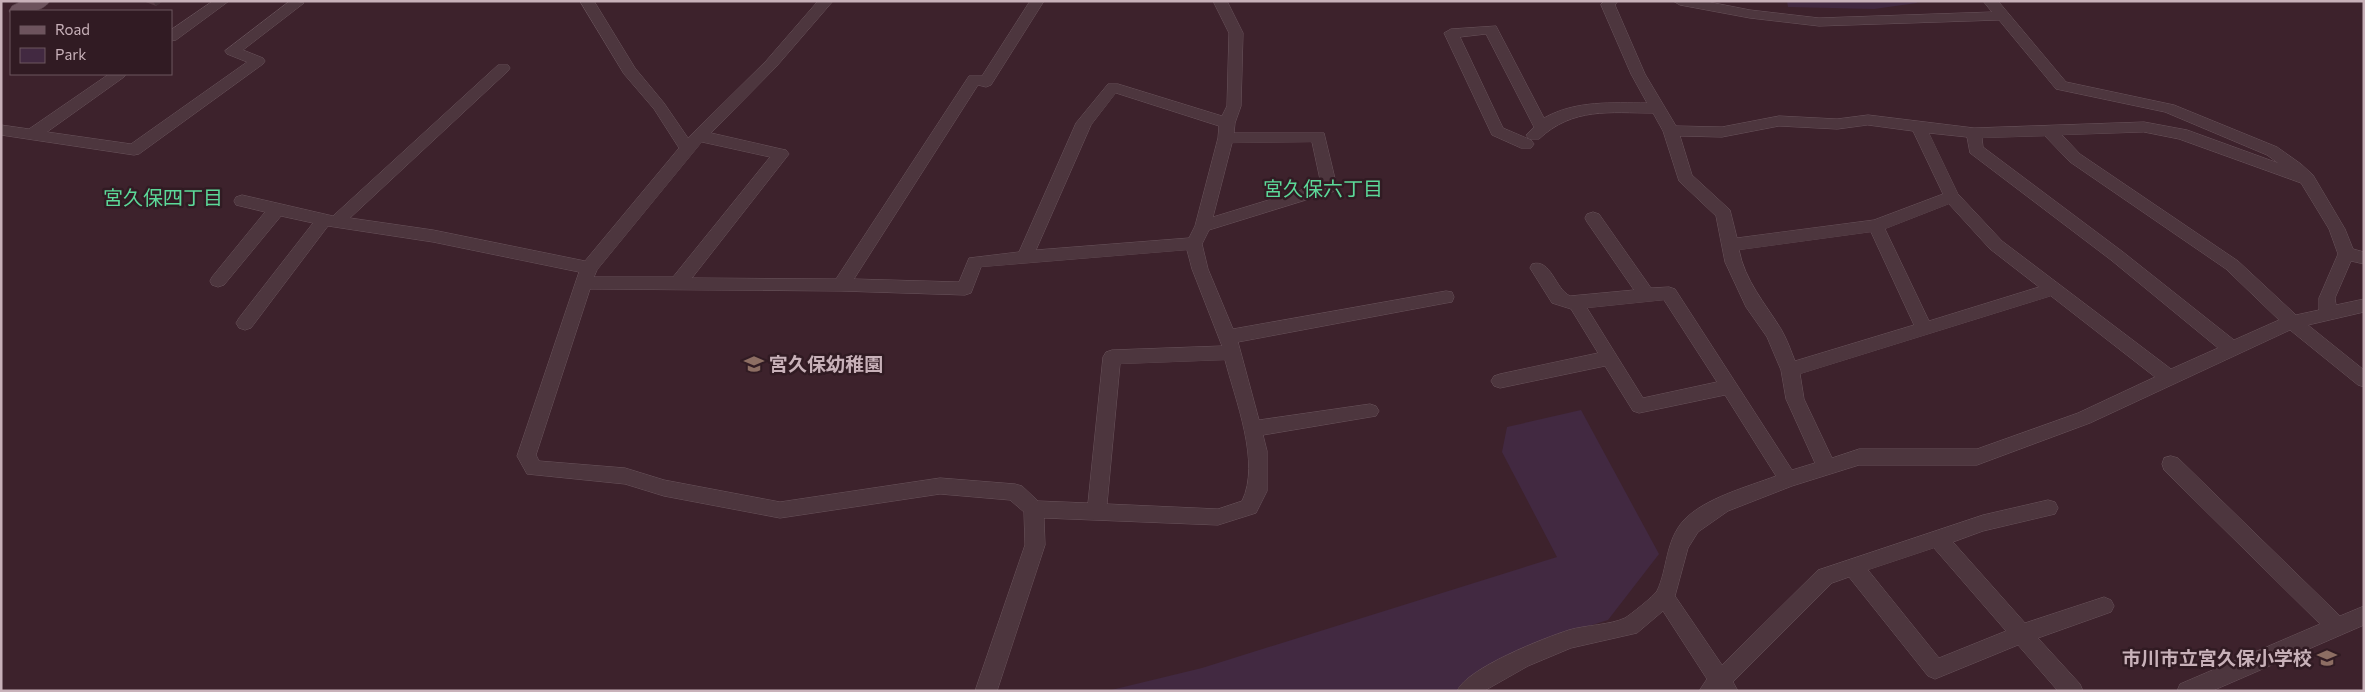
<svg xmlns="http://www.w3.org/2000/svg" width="2365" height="692" viewBox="0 0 2365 692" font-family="Commissioner,'Noto Sans JP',sans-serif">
<rect width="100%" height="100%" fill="#3d222c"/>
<path fill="#422941" d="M1787,1h129l1,2 -43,6 -86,-2z
M1581,410l78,144 -51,66 -67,21 -77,50h-357l95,-23 355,-111 -55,-105 5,-25z"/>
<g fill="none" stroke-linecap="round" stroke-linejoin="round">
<defs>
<path id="minor" d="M213,1h16l-53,39 -5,1v-11z
M290,1l14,2 -61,47 20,8 2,3 -2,3 -124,90 -5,1 -133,-20v-10l28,4 80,-55h17l-2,3 -77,55 84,12 116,-82 -20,-8 -2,-3z
M580,1h14l41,67 29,35 24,35 78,-77 52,-60h15l-57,66 -65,66 70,16 5,1 3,4 -97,124 144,1 133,-203h13l48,-75h14l-53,84 -5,2 -8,-2 -124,194 105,3 10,-24 50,-6 57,-129 32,-39h10l104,32 5,-10 2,-73 -16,-32h14l16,32 -2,73 -6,17 -1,10h90l13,54 -2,4 -126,39 -7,14 6,25 25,60 213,-38 6,1 2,5 -2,5 -6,1 -208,39 21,78 111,-16 6,2 3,5 -3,5 -113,19 4,16v40l-11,22 -38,12 -174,-7 1,27 -48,146h-22l50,-146 -1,-33 -14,-12 -70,-6 -160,24 -116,-22 -39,-12 -98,-10 -10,-18 62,-184 -146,-30 -105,-16 -77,102 -6,2 -6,-2 -3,-5 3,-5 74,-95 -32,-7 -57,69 -6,2 -6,-2 -2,-4 2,-4 53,-65 -29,-7 -2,-4 2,-4 6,-2 91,21 165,-151h10l2,3 -2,3 -158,147 83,12 152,31 94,-113 -25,-39 -30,-35zM1116,93l103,33 -1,12 -23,88 -6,12 -153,12 55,-125zM702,142l68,15 -97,120h-79l3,-7zM1312,142l9,42 -108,33 19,-74zM1187,250l5,19 30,77 -110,4 -6,2 -3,5 -15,146 -50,-2 -16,-15 -7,-2 -75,-6 -160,24 -116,-22 -39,-12 -86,-7 -3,-6 54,-166 251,2 124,4 6,-2 10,-26zM1225,360c10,39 36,103 17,141l-24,8 -111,-5 13,-140z
M1604,1h14l-3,4 30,69 31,52 46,1 57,-11 58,3 31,-4 106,13 170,-6 43,8 91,33 -11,-8 -102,-43 -109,-23 -57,-69 -180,6 -69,-8 -70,-13 -7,-4h31l46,9 69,8 173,-6 -9,-11h15l68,81 108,23 103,42 24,17 12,11 32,54 8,20 11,3v12l-13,-3 -16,37 1,7 28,-6v13l-56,13 56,45v17l-6,-2 -68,-55 -200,93 -113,42h-118l-67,21 -64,25 -30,21 -10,16 -13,48 47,69 96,-95 165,-55 65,-15 7,2 3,6 -3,6 -72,17 -30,11 72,81 79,-26 7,3 3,6 -3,6 -73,26 42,46 3,7h-25l-40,-46 -83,34 -7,-3 -79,-99 -17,6 -99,99 5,9h-39l8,-12 -44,-68 -26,22 -66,15 -43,18 -44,25h-27c10,-23 87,-53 112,-61 17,-5 41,-5 56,-12 5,-3 29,-22 32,-27 11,-23 8,-50 27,-71 21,-22 63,-33 92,-44l-51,-81 -86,18 -6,-2 -28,-45 -105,22 -6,-2 -3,-5 3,-5 6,-2 98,-21 -27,-44 -19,-6 -22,-35 2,-4c19,-6 23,25 38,32l64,-6 -47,-68 -2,-4 2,-4 6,-2 6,2 52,74 18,-1 6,2 117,181 23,-7 -29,-64 -5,-29 -14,-33 -21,-30 -21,-45 -9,-46 -37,-35 -16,-50 -10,-18c-43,0 -80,-6 -114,26h-10l-3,-4 8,-8 -48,-93 -26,3 43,91 28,12 3,4 -3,4h-10l-29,-13 -48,-102 7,-4 45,-3 48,92c32,-18 68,-15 103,-15l-16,-29 -30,-69zM1868,125l45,6 30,63 -69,26 -137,18 -7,-28 -38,-35 -12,-39 42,1 57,-11 58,3zM2144,132l35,7 122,44 28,46 9,25 -19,44v12l-23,5 -58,-54 -158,-107 -18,-19zM1929,133l38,4 3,16 141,107 107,88 -47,21 -169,-128 -44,-47zM2045,136l25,26 156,107 53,51 -45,20 -111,-88 -140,-105 -1,-9zM1949,204l41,45 49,38 -110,34 -44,-92zM1871,232l43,93 -119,36c-4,-10 -8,-22 -14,-32 -16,-26 -36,-48 -42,-79zM2051,296l104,81 -77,36 -101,36h-118l-27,9 -28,-59 -4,-25zM1664,300l53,82 -74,16 -56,-90zM1934,548l72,83 -67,27 -71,-88z
M2171,456l7,2 162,158 24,-10v19l-152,66h-35l3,-7 140,-60 -156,-154 -2,-6 2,-6z"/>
<path id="primary" d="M22,1h28c-9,13 -25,10 -39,10v3l-2,-3 3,-5z"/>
</defs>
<use href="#minor" stroke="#6a545c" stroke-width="1"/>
<use href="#primary" stroke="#553f47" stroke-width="1"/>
<use href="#minor" fill="#4d363e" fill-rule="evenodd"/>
<use href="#primary" fill="#6d535d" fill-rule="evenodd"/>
</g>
<path fill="#523740" d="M143,1h20l-7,5z"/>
<path fill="#422d34" d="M153,1h10l-7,5z"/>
<defs>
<symbol id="school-bare" viewBox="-9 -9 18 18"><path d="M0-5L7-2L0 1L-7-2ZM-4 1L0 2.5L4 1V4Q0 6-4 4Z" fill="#8d6e63" stroke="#311b23" stroke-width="2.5" paint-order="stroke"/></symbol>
</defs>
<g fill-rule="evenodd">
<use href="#school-bare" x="740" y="350" width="28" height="28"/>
<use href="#school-bare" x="2313" y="644" width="28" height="28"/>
</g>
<g text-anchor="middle" stroke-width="5" stroke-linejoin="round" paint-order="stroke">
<g font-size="19" font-weight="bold" fill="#c8b1b9" stroke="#311b23" text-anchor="start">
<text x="769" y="371">宮久保幼稚園</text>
<text x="2312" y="665" text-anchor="end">市川市立宮久保小学校</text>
</g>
<g font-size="20" fill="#5cd999" stroke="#311b23">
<text x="1323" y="196">宮久保六丁目</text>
<text x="163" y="205">宮久保四丁目</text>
</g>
</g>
<rect width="2365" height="692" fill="none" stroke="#c8b1b9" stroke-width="5"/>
<rect x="10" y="10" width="162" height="65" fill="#311b23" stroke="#6d575f"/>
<rect x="20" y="26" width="25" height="8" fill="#6d535d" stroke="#6d575f"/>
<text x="55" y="35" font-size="15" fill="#c8b1b9">Road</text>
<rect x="20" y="48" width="25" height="15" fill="#422941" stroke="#6d575f"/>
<text x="55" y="60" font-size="15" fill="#c8b1b9">Park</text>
</svg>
